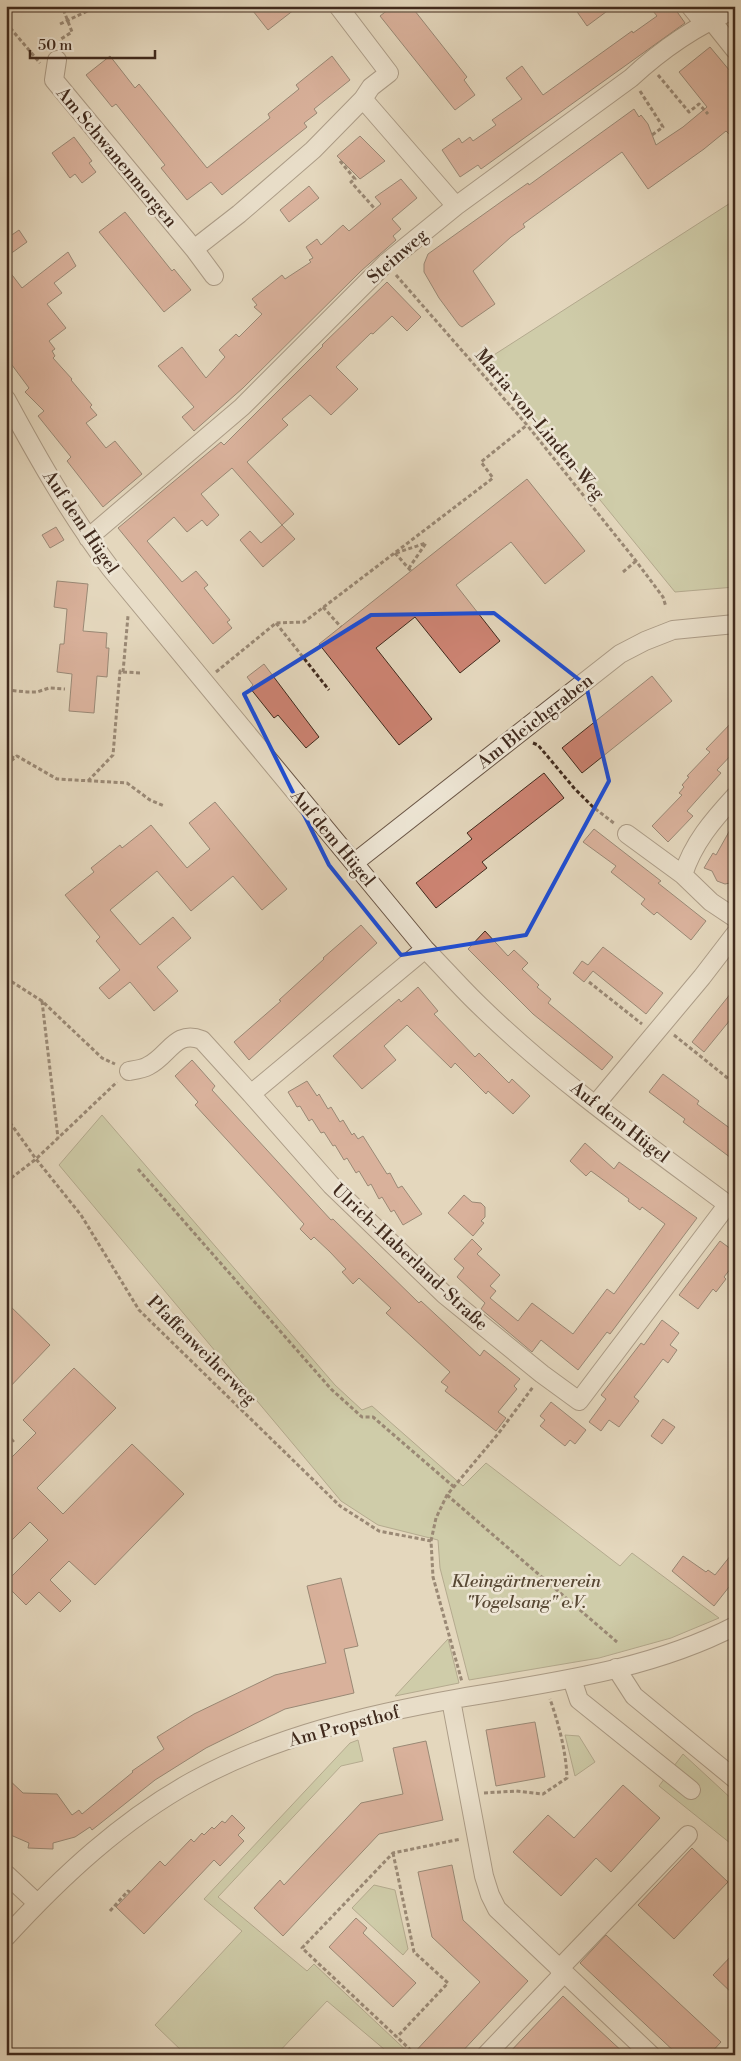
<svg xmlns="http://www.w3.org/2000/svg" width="741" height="2061" viewBox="0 0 741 2061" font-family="'Libre Bodoni',serif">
<rect width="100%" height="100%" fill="#e4d7bd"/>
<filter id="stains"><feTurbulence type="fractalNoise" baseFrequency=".004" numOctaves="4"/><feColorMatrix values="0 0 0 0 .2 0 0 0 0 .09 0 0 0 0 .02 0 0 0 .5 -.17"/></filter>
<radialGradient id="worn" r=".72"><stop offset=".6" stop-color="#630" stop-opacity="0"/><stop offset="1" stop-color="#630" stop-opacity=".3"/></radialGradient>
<path fill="#b6be90" stroke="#7b7456" d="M735,200v387l-60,5 -189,-232z
M102,1115l233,270 27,25 10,-4 91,80 23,-23 134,103 12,-13 87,65 -48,20 -72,20 -130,22 -29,-112 -2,-28 -60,-15 -37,-24 -282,-336z
M448,1639l11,44 -64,13z
M565,1735l14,1 16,26 -20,14z
M358,1740l5,21 -22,5 -123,131 89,74 7,-7 97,91h-20l-64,-54 -51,54h-90l-31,-30 87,-94 -38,-32 146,-156z
M683,1754l52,48v45l-76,-61z
M374,1885l21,5 13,59 -5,6 -51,-47z"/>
<path fill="#cc8372" stroke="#402a1d" d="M249,6h50l-31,24z
M393,6h18l56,71 -3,3 11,15 -20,15 -75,-94z
M573,6h41l-27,20z
M649,6h24l12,17 -204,146 -3,-4 -18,12 -18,-27 17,-12 3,5 8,-6 3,4 23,-16 -4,-5 30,-21 -16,-21 16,-12 21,29 89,-64 1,2 24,-17z
M710,47l25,30v63l-9,-9 -22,18 -56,40 -26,-37 -99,72 2,3 -14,10 -38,34 22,33 -33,23 -3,-2 -20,-27 -15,-26v-8l4,-10 77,-55 23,-16 1,2 105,-76 5,8 2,-2 7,9 8,21 27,-18 24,-20 -28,-35z
M110,56l25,32 4,-4 68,84 63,-50 -2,-4 31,-25 -3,-4 36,-29 18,24 -36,29 3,4 -13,10 3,4 -85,68 -11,-13 -24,18 -26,-32 4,-3 -49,-61 -4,3 -26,-32z
M360,136l25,25 -25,18 -23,-23z
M74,137l18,24 -3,2 7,9 -14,11 -7,-9 -5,4 -18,-25z
M401,179l16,19 -25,21 9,10 -8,7 3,4 -35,31 -118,117 -49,43 -12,-14 12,-10 -36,-41 24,-19 24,31 19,-21 -6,-7 17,-16 3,3 23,-23 -8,-7 3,-2 -5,-6 30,-24 3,4 26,-17 -2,-2 4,-2 -7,-11 11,-8 4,6 22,-20 6,6 32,-27 -6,-7z
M309,186l10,12 -30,24 -9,-12z
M125,212l47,59 2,-2 17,21 -27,22 -65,-80z
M19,230l8,12 -21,15v-18z
M68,252l8,14 -22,17 8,10 -15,11 19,24 -17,13 6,8 -3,2 3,5 -2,2 19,21 -1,1 21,25 -2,2 7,8 -11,8 20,25 9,-7 27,33 -39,33 -36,-46 4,-4 -33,-41 6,-5 -19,-19 4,-4 -23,-31v-90l16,21z
M387,282l34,35 -14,14 -15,-15 -19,18 -2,-1 -35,34 22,22 -27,26 -21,-20 -28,24 6,6 -41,37 47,52 -12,11 -50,-57 -31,26 18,21 -12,11 -5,-6 -15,12 -13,-15 -27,24 35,41 14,-11 12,14 -4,3 26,32 -3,2 5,6 -19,16 -95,-116 103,-86 3,3 99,-99 -1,-1z
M527,479l58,72 -40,33 -34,-42 -55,43 44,56 -40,32 -45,-56 -39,31 56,71 -33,26 -80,-101z
M282,525l13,14 -32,28 -23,-27 10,-9 11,12z
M56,527l8,13 -14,8 -8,-13z
M57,581l31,3 -5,47 24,2 -1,15h3l-2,29 -10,-1 -3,37 -25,-2 3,-37 -15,-2 3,-28h4l3,-35 -13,-2z
M264,664l55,73 -13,11 -28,-33 -4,3 -24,-30 3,-3 -6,-8z
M652,676l20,25 -90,72 -20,-25z
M735,719v32l-18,19 4,3 -34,38 6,5 -25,26 -16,-16 30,-31 -3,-2 5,-6 -2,-2 7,-8 -2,-1 23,-24 -4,-3z
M544,773l20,25 -82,64 5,6 -51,40 -20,-25 56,-44 -5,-6z
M215,802l72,87 -25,21 -29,-34 -42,35 -34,-40 -47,39 30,35 33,-28 18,21 -34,29 21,24 -24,20 -24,-29 -21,17 -10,-11 21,-18 -24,-29 4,-4 -35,-42 29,-23 -3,-4 29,-23 2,3 29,-23 36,43 23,-19 -21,-26z
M735,821v61l-10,2 -8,-3 -5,-10 -8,-3 9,-15 3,2z
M594,829l67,52 -3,2 48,38 -15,19 -34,-28 -3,3 -13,-11 4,-5 -34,-27 5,-6 -33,-24z
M361,925l16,18 -128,117 -15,-18 47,-41 -2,-1 45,-41 -1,-1z
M485,931l23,25 6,-6 14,13 -6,6 17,16 -2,2 14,12 -3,4 65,54 -11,13 -69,-56 -65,-65z
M603,947l60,46 -17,21 -53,-43 -9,11 -11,-9 9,-12 6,4z
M418,987l20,24 -4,3 41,43 4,-4 30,30 3,-4 18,17 -17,18 -25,-23 -2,3 -31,-31 -4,5 -44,-43 -23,21 12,14 -34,29 -29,-33 66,-57 2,3z
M735,988v26l-31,38 -12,-10z
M192,1060l23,26 -3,4 119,130 2,-1 86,84 2,-2 59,55 4,-6 36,29 -6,7 3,3 -19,23 8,6 -10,13 -51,-40 3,-4 -7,-5 9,-10 -64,-59 5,-5 -32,-30 -6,6 -11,-12 4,-3 -16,-17 -16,-15 -3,3 -11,-11 4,-5 -109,-119 3,-3 -23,-26z
M663,1074l36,27 -2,3 38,28v29l-52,-39 2,-3 -36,-27z
M307,1081l10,15 2,-2 9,15 3,-2 9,15 3,-2 9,15 2,-2 4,6 5,-3 24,38 3,-1 8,15 4,-2 20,28 -19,11 -9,-15 -3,2 -9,-15 -3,2 -8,-15 -3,2 -9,-15 -3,2 -9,-15 -3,2 -9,-15 -2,1 -9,-14 -3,1 -9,-14 -3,2 -9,-15 -3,1 -9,-15z
M585,1143l29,26 5,-7 78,56 -87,116 -3,-2 -29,38 -37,-30 -9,12 -51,-43 4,-6 -28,-26 7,-9 -10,-9 18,-20 10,10 -5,5 23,21 -10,11 6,5 -6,7 28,23 14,-18 41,31 34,-45 7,5 51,-70 -23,-17 -2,3 -12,-9 1,-2 -38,-28 -5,5 -16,-15z
M464,1195l8,7 9,1 4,4v10l-4,4 3,2 -11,13 -25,-23z
M720,1241l15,11v11l-11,14 2,2 -10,13 -3,-3 -15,20 -19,-14z
M6,1302l44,43 -44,46z
M662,1320l17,13 -9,12 7,5 -9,13 -5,-4 -21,28 -8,10 5,4 -20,26 -10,-7 -8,11 -12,-9 17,-23 -5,-4 40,-52 3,2z
M74,1368l42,40 -79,80 26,26 69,-70 52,50 -89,91 -26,-24 -19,19 21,21 -11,11 -21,-20 -13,13 -20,-20v-3l42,-42 -18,-18 -24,24v-83l30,-30 -13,-13z
M551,1402l35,28 -11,14 -5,-4 -5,6 -25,-20 5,-6 -5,-4z
M663,1419l12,8 -13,17 -11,-8z
M735,1550v41l-6,-4 -15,19 -42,-35 11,-15 23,16 2,-2 7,5z
M341,1578l17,68 -14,3 10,44 -69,16 -79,39 -51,32 -63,50 -2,-3 -15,10 -22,6v6l-25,-1 1,-5 -23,-10v-56l17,16 34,1 15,21 7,-5 3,4 51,-42 -1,-1 32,-22 -7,-12 37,-23 81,-39 51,-12 -19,-77z
M535,1722l10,55 -49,9 -10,-56z
M426,1741l17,79 -64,14 -96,102 -29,-28 26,-28 4,5 77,-82 42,-9 -10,-46z
M623,1785l37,33 -49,54 -15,-14 -35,38 -48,-44 35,-37 26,23z
M232,1815l13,13 -7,7 6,6 -24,25 -6,-6 -70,74 -28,-27 44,-46 5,5 26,-27 3,3 8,-9 2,2 8,-8 2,2 8,-8 3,2z
M692,1848l36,34 -54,57 -36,-34z
M452,1865l11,55 65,61 -69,74h-47l68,-73 -48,-45 -14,-65z
M356,1918l11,10 -4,5 53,50 -23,24 -64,-60z
M606,1935l115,107 -12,13h-31l-98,-92z
M735,1952v44l-22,-21z
M563,1996l34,32 29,27h-119z"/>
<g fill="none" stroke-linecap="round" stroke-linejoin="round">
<defs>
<path id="minor" d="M690,6l14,17
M711,20l24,30
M57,60l-3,20 140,169 45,-35 74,-64 50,-51 8,-12 18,-14 -51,-67
M363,99l93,107
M194,249l20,27
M6,399c32,59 64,116 105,170l314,380c19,19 36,39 55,57 78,76 168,139 255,204
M88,538l154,-131 144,-144 70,-57 175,-128c31,-29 65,-52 104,-69
M735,796c-22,24 -42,47 -52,79l28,27 24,16
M627,834l56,41
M354,863l266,-209 25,-13 28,-11 62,-6
M129,1071c6,-1 14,-2 19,-5 21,-10 27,-37 54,-26l49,54 174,-145
M251,1094l80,91 114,110 97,79 37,27 149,-197
M595,1105l107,-128 33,-43
M616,1668l18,28 101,83
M572,1679l7,21 112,90
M451,1700l33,176 6,19 7,14 154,146
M6,1874l31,29
M6,1937c55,-60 116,-117 187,-156 82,-45 176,-67 267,-83 93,-16 190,-28 275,-72
M559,1969l129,-134
M486,2055l78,-82"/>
</defs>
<use href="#minor" stroke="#695545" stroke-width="20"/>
<path stroke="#402a1d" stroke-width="3" stroke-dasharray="4 2.5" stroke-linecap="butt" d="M6,23l34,40
M60,24l34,-16 -1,-2
M60,45l1,-6 11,-7 -10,-26
M658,75l31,37 10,-8 9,10
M640,91l23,36 -11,8
M340,161l15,18 -4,3 24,27
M396,275l131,150 109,136 27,36 3,10
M395,553l16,18
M396,553l30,-10 -17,25
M623,572l13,-11
M323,607l18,20
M276,623l53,67
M123,672l19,1
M216,672l60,-49 28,-1 189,-144 -12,-16 46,-37
M6,690l21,2h10l12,-4 16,1
M533,743l5,2 36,43 19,19 22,17
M6,753l8,5
M6,765l11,-9 40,23 70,4 23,17 14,6
M88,781l25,-26 7,-84 3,1 5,-56
M6,978l36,23 60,57 13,6
M589,982l53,42
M42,1001l16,137
M674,1035l61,49
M6,1117l30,42 45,56 58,95 201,196 39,25 52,10 2,36 29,105
M138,1169l193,220 31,28h11l81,70
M6,1182l30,-23 81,-77
M6,1434l7,7 -7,7
M447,1495l170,147
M431,1541l5,-23 11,-23 51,-61 35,-47
M484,1793l32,-2 27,3 24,-16c-1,-27 -8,-53 -17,-79
M393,1853l21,99 34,31 -51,54
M110,1911l18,-20 2,1
M554,2054l1,1
M416,2055l-114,-107 91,-95 68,-14"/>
<use href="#minor" stroke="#ede5d4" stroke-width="18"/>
</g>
<path d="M0 0H741V2061H0ZM494,613l92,72 23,96 -83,154 -125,20 -72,-90 -85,-171 127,-79z" fill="#e4d7bd" fill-opacity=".55" fill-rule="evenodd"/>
<path fill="none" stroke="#1d4ed8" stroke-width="4" stroke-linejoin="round" d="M494,613l92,72 23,96 -83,154 -125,20 -72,-90 -85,-171 127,-79z"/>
<g text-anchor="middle" stroke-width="5" stroke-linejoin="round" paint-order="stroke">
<g font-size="18" fill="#402a1d" stroke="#ede5d4">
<text transform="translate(117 157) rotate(50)" y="6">Am Schwanenmorgen</text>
<text transform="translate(397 256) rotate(-41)" y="6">Steinweg</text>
<text transform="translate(540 424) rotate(50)" y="6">Maria-von-Linden-Weg</text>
<text transform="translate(81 522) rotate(56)" y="6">Auf dem Hügel</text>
<text transform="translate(535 721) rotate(-38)" y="6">Am Bleichgraben</text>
<text transform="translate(333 838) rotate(50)" y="6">Auf dem Hügel</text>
<text transform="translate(620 1122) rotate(38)" y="6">Auf dem Hügel</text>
<text transform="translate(410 1257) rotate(43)" y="6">Ulrich-Haberland-Straße</text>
<text transform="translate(202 1350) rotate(45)" y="6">Pfaffenweiherweg</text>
<text transform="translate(344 1726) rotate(-15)" y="6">Am Propsthof</text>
</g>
<g font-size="18" font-style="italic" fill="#584834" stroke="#ede5d4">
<text x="526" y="1587">Kleingärtnerverein<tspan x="526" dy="21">"Vogelsang" e.V.</tspan></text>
</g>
</g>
<rect width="741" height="2061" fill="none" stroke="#e4d7bd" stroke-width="25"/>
<rect x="8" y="8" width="726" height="2046" fill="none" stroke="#402a1d" stroke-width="2.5"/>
<rect x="12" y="12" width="716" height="2036" fill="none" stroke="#402a1d"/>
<path d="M30 50v8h125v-8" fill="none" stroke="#402a1d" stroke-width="2.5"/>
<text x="38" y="50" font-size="15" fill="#402a1d" stroke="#ede5d4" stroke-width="4" paint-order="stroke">50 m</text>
<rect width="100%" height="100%" filter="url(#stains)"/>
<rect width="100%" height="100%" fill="url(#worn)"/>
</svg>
